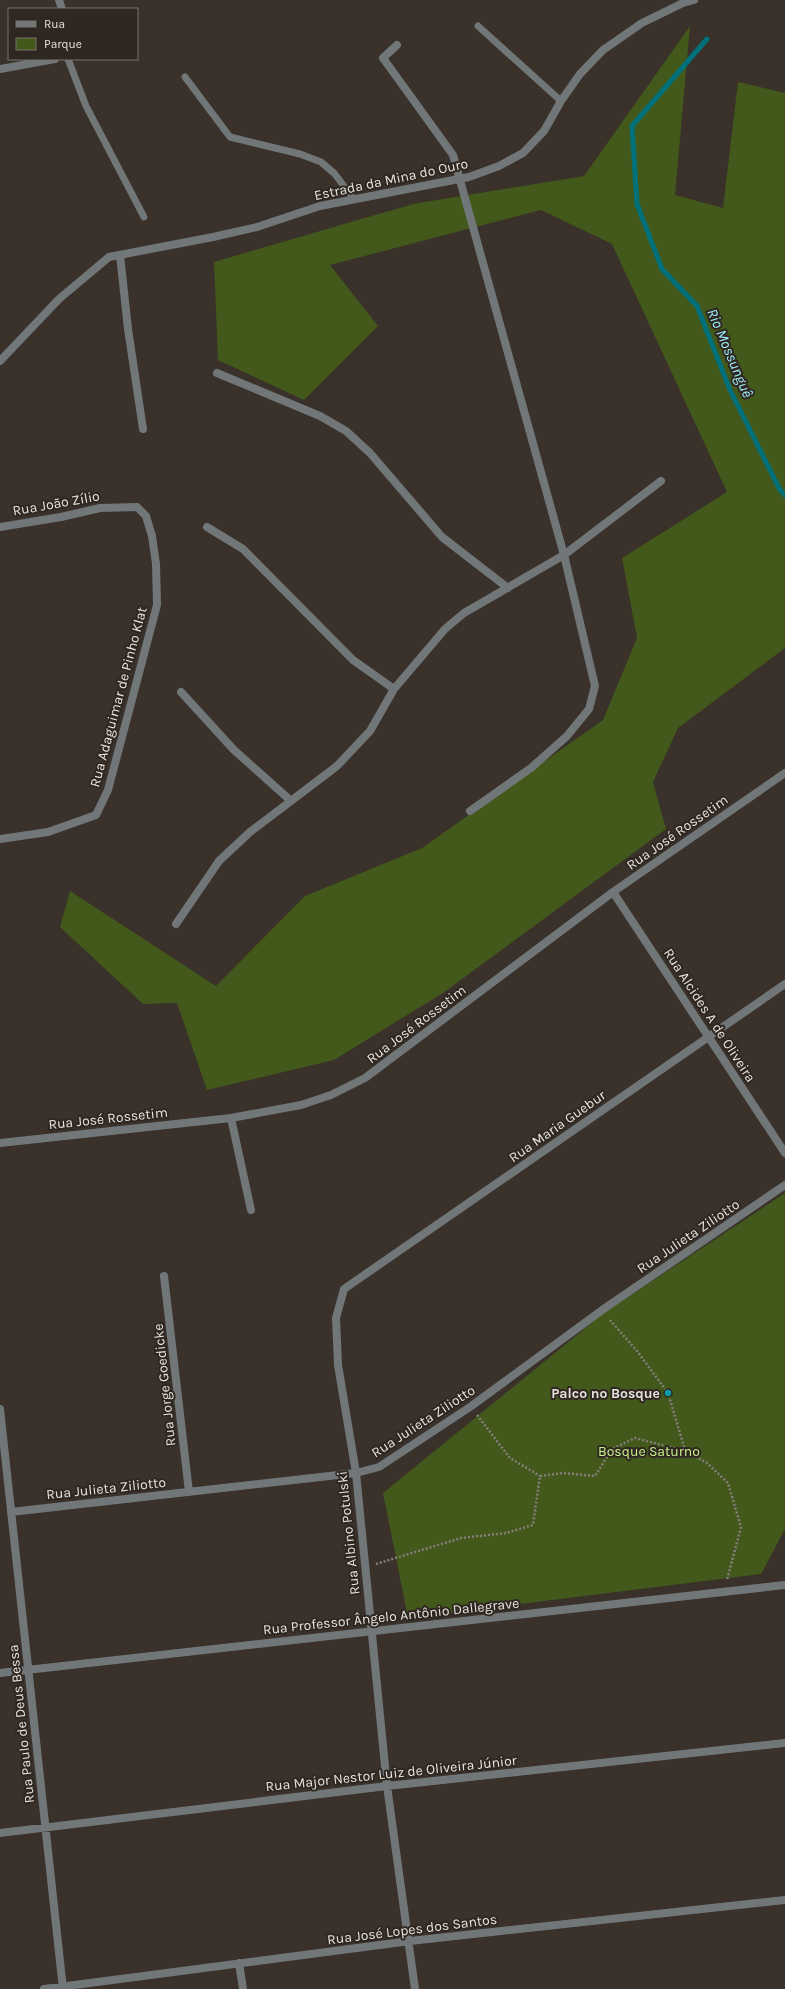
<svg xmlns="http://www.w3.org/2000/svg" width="785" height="1989" viewBox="0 0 785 1989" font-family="Karla,sans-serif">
<rect width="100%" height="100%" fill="#39312a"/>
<path fill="#43581b" d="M690,26l-15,169 48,13 15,-126 47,11v555l-107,80 -25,54 13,47 -223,164 -109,67 -127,30 -30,-87 -34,1 -83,-77 10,-36 146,95 89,-90 117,-48 181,-128 34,-82 -15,-80 105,-66 -115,-248 -71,-34 -211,55 48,61 -74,74 -86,-40 -4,-98 199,-58 171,-28z
M785,1193v336l-24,45 -353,44 -25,-125 221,-180z"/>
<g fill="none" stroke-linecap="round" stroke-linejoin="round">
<path stroke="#00717a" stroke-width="5" d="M707,39l-75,87 5,78 25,65 35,37 33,84 50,100 5,5"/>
<path stroke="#867f79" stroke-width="2.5" stroke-dasharray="2 2" stroke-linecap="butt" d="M610,1320l27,31 31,42 17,57
M477,1415l33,43 30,18
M376,1564l85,-26 45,-5 27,-8 7,-49 23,-3 32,3 17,-27 23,-11 50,13 22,12 21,20 13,44 -14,53"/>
<path stroke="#717779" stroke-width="7" d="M478,26l83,75
M68,59l18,47 58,111
M185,77l45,60 70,17 21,8 13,11 19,25"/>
<path stroke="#717779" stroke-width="8" d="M59,0l3,9
M397,45l-14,13 70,97 111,400 31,131 -6,23 -22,27 -36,32 -61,43
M0,69l55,-10
M120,255l8,74 15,100
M217,373l103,43 26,15 24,22 72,84 66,51
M0,527l61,-10 39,-9 37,-1 9,9 6,20 4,28 1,41 -49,185 -12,25 -48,17 -48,7
M207,527l36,22 110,111 41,29
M181,692l53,58 56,50
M613,892l172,261
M176,924l43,-63 31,-29 87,-66 33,-35 24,-42 51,-60 19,-16 100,-58 97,-74
M231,1118l20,92
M0,1143l231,-25 70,-13 30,-10 34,-17 248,-186 172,-119
M164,1276l25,216
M0,1409l63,580
M11,1512l345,-39 23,-6 91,-60 135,-99 180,-123
M0,1673l785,-88
M0,1833l387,-47 398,-43
M239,1963l4,26
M44,1989l366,-48 375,-41
M415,1989l-28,-203 -31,-313 -18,-108 -2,-47 8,-29 441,-305"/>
<path stroke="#717779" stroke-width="8" d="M0,361l59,-62 50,-42 104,-20 44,-10 63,-21 149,-29 30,-11 24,-13 21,-22 17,-30 19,-27 23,-24 39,-27 41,-20 11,-3"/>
</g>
<circle fill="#0f9aa8" stroke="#2f2721" stroke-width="1.5" cx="668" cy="1393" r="4"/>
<g text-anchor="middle" stroke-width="4" stroke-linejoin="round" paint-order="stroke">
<g font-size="14" fill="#e8e3de" stroke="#2f2721">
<text transform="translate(391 179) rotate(-12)" y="5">Estrada da Mina do Ouro</text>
<text transform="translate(56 503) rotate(-10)" y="5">Rua João Zílio</text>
<text transform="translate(118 697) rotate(-75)" y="5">Rua Adaguimar de Pinho Klat</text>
<text transform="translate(677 832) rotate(-35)" y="5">Rua José Rossetim</text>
<text transform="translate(710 1015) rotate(57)" y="5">Rua Alcides A de Oliveira</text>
<text transform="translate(416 1024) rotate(-37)" y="5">Rua José Rossetim</text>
<text transform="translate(108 1118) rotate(-6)" y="5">Rua José Rossetim</text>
<text transform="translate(557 1126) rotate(-35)" y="5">Rua Maria Guebur</text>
<text transform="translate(688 1236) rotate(-34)" y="5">Rua Julieta Ziliotto</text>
<text transform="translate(164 1385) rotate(-96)" y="5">Rua Jorge Goedicke</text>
<text transform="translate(423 1421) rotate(-33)" y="5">Rua Julieta Ziliotto</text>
<text transform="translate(106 1488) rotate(-6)" y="5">Rua Julieta Ziliotto</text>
<text transform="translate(348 1533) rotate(-96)" y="5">Rua Albino Potulski</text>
<text transform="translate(391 1616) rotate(-6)" y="5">Rua Professor Ângelo Antônio Dallegrave</text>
<text transform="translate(21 1724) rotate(-96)" y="5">Rua Paulo de Deus Bessa</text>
<text transform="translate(391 1773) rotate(-6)" y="5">Rua Major Nestor Luiz de Oliveira Júnior</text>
<text transform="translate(412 1929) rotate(-7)" y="5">Rua José Lopes dos Santos</text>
</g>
<g font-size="14" font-weight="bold" fill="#e8e3de" stroke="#2f2721" text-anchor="end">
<text x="660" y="1398">Palco no Bosque</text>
</g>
<g font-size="14" fill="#c9f18a" stroke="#2f2721">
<text x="649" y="1456">Bosque Saturno</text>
</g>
<g font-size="15" font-style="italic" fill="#9ceff9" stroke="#2f2721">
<text transform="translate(730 353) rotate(67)" y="5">Rio Mossunguê</text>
</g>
</g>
<rect x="8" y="8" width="130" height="52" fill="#2f2721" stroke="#79726d"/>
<rect x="16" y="21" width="20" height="6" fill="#717779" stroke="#79726d"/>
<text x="44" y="28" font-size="12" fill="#e8e3de">Rua</text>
<rect x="16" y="38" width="20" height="12" fill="#43581b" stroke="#79726d"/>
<text x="44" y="48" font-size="12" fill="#e8e3de">Parque</text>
</svg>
